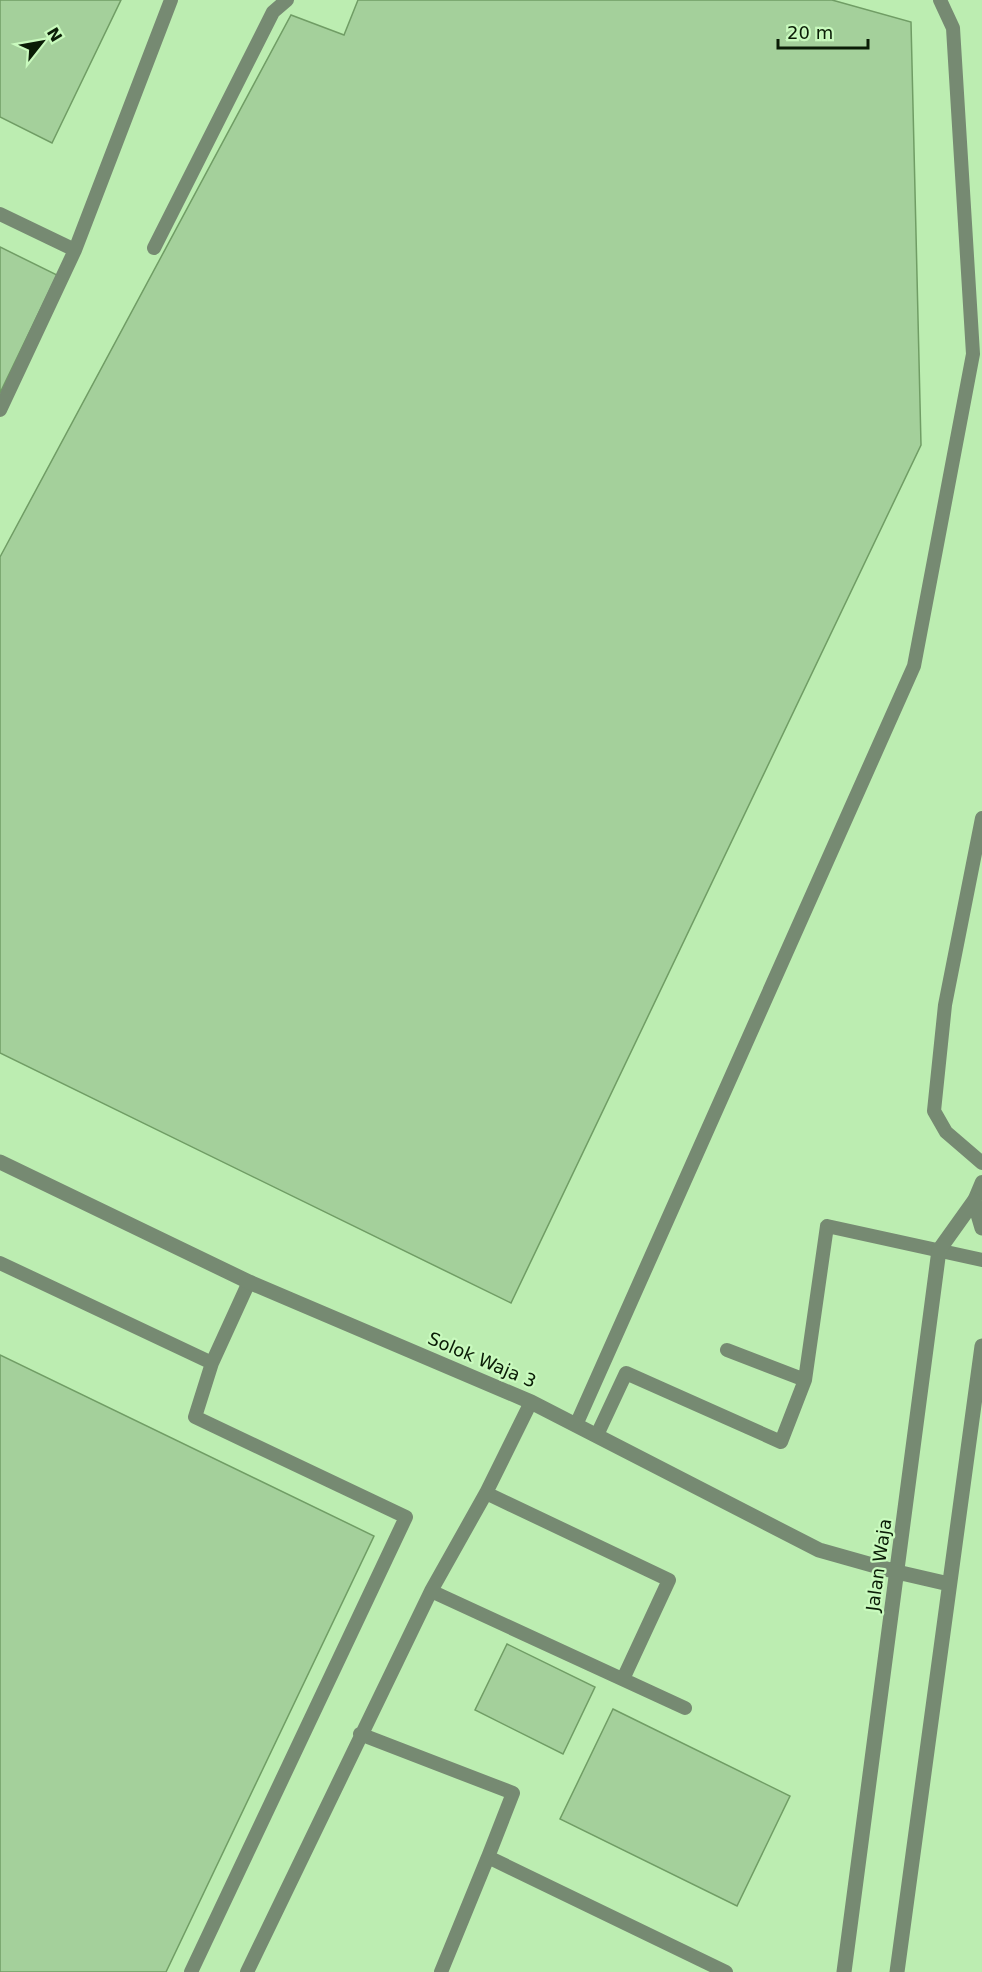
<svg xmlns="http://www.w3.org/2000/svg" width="982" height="1972" viewBox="0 0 982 1972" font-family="'DejaVu Sans',sans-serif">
<rect width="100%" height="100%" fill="#bcedb1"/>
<path fill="#a4d09b" stroke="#709d65" stroke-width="1.5" d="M0,0h121l-69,143 -52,-26z
M358,0h474l79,22 10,423 -410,858 -511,-250v-496l291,-542 53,20z
M0,247l57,28 -57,118z
M0,1355l374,181 -208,436h-166z
M507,1644l88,43 -32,67 -88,-44z
M613,1709l177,87 -53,110 -177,-87z"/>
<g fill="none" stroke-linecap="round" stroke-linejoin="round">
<path stroke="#768a72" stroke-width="14" d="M0,214l75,36
M154,248l119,-236 14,-12
M0,410l75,-160 96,-250
M982,818l-37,187 -11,106 12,21 36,31
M974,1201l8,-19
M0,1263l212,100
M727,1350l78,30 22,-154 155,34
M576,1425l338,-759 59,-312 -20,-326 -13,-28
M597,1435l29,-62 155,69 24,-62
M486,1493l183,87 -46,99
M431,1591l254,117
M360,1734l153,59 -25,64
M191,1972l215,-455 -211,-100 17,-54 37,-81
M247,1972l184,-381 55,-98 45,-91
M441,1972l47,-115 238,115"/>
<path stroke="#768a72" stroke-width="15" d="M0,1162l249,120 282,120 288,148 78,22 52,12
M974,1201l8,27
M844,1972l95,-722 35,-49
M897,1972l85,-626"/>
</g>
<g text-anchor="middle" stroke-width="4.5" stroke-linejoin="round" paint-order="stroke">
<g font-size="18" fill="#0a1c06" stroke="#c9fabe">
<text transform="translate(482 1360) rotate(23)" y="6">Solok Waja 3</text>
<text transform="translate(879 1565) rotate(-82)" y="6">Jalan Waja</text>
</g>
</g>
<g transform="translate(42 42) rotate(59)" stroke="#c9fabe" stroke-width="4.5" paint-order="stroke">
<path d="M0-4.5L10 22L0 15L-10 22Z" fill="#0a1c06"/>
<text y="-9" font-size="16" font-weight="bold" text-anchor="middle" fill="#0a1c06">N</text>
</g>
<path d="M778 39v9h90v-9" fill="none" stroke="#0a1c06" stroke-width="3"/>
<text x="787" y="39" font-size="18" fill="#0a1c06" stroke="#c9fabe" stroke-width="4.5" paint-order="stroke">20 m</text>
</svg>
